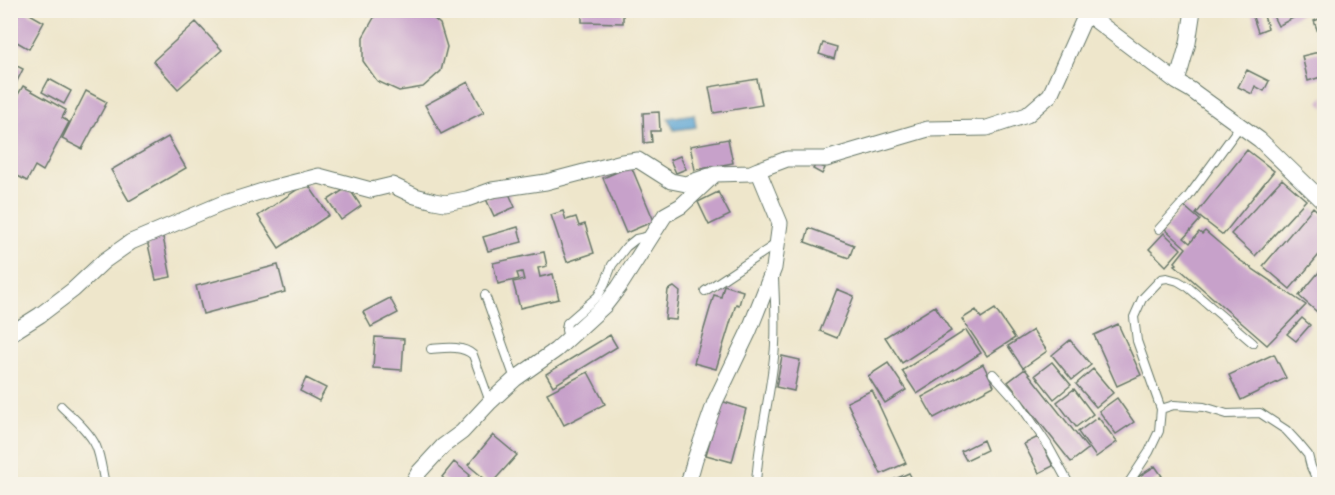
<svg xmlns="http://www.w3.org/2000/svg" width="1335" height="495" viewBox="0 0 1335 495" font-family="'IM FELL English',serif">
<rect width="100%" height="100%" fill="#f7f3e8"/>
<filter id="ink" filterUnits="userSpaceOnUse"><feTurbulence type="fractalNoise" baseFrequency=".0167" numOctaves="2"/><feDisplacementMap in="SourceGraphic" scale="12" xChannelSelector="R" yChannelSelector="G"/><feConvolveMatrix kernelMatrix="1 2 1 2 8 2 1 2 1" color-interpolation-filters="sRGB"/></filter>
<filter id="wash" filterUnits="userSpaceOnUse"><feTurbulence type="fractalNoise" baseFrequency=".008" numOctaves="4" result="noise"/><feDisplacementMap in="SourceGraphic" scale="24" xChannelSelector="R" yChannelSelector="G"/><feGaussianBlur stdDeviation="1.35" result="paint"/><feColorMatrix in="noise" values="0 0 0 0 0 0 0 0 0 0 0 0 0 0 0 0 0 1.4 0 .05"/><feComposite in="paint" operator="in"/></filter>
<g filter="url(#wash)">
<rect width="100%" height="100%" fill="#eee6cb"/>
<path fill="#5ca4d3" stroke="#3e7084" stroke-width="1.5" d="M694,114l2,13 -22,3 -6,-12z"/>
<g id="blocks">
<path fill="#c7a1ca" d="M20,10h3l21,12 -15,27 -19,-11v-11z
M387,10h36l17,14 7,23 -6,24 -18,16 -24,4 -22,-10 -14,-20v-24l12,-21z
M582,10h41v13l-41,-1z
M1262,10l6,18 -10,4 -6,-18z
M1270,10h38l-30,16z
M1324,17v20l-4,1 -6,-17z
M196,22l26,28 -44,39 -25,-28z
M823,43l14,4 -3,12 -15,-5z
M1319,52l5,24 -16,5 -6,-25z
M13,64l10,5 -10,20 -3,-1v-20z
M1247,70l22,11 -5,10 -9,-5 -3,8 -14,-7z
M49,79l22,12 -7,13 -22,-12z
M757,79l5,26 -48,8 -5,-26z
M468,82l16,30 -43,22 -16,-29z
M23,86l43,24 -4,8 7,4 -26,49 -8,-5 -8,15 -17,-9v-64z
M86,91l21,11 -25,47 -20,-10z
M1324,96v12l-5,-6z
M659,112l1,19h-9l1,11 -8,1 -1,-30z
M168,137l18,31 -57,33 -18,-31z
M728,139l5,24 -38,7 -5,-24z
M1247,150l27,21 -51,64 -27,-21z
M680,156l6,13 -10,4 -6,-13z
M816,164l9,4 -3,6 -9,-5z
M631,166l23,55 -28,12 -23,-55z
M1282,179l24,21 -51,56 -24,-22z
M307,183l22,32 -50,33 -21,-32z
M348,187l13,19 -20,14 -13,-20z
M507,189l8,18 -21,9 -8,-17z
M718,192l12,23 -21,10 -11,-23z
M1184,206l16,14 -16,18 6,5 9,-11 3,2 3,-3 33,28 68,46 -39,40 -92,-80 2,-1 -2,-2 11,-14 -21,-19z
M1313,207l11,10v32l-34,40 -27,-23z
M563,211l3,9 10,-3 3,9 6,-2 9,29 -27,9 -16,-47z
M518,227l4,15 -34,9 -5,-14z
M809,228l45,17 -5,13 -44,-16z
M1164,233l17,16 -15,17 -17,-17z
M163,237l8,40 -15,3 -9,-40z
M544,252l3,14 -9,2 2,9 13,-3 6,25 -39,9 -7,-26 11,-2 -2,-8 -5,1 2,6 -21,5 -5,-21z
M278,265l7,27 -82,22 -7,-28z
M1324,266v52l-25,-22z
M724,285l19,6 -4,14 -3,-1 -20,65 -22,-6 20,-68 7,2z
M674,287l6,5 -4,28 -11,-1 3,-29z
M837,289l17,7 -17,42 -17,-7z
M390,298l8,15 -27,14 -8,-15z
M935,306l16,25 -49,32 -17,-26z
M995,309l20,29 -28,18 -25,-37 14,-9 5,8z
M1302,318l8,7 -14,16 -9,-7z
M1118,324l23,51 -24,11 -23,-51z
M966,330l15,23 -64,41 -15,-23z
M1033,330l14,21 -24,17 -15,-22z
M610,335l7,12 -64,39 -7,-12z
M375,337l29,2 -2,31 -29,-2z
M1070,340l21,25 -19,15 -20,-25z
M1274,354l12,24 -45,22 -12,-25z
M782,356l18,4 -6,31 -18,-4z
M1052,362l19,23 -17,14 -19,-24z
M888,363l18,27 -21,13 -17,-27z
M983,364l11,22 -60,32 -12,-21z
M1025,369l63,80 -17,13 -63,-80z
M1093,369l20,24 -17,14 -20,-23z
M588,372l17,32 -41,21 -17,-32z
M306,378l20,10 -7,13 -19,-10z
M1074,389l19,25 -17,13 -19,-25z
M872,390l34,73 -25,11 -34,-72z
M1117,398l17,24 -18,12 -17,-23z
M721,401l25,8 -14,53 -26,-7z
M1098,417l19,25 -21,15 -18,-25z
M493,435l24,20 -26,29 -23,-19z
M1038,437l15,29 -14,7 -15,-29z
M983,440l4,10 -21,10 -5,-9z
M454,462l16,13 -8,9h-12l-8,-7z
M1155,466l7,10 -13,8h-6l-5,-7z
M909,473l6,11h-31z"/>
</g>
</g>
<g filter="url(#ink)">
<use href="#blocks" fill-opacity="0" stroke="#677869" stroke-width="1.5"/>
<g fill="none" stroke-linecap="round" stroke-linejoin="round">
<defs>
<path id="lane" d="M1159,229l29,-32 52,-71
M705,291l71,-47
M485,295l30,84
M568,338l-2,-8 1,-7 31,-27 7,-13 7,-18 14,-18 10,-8 14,-3
M431,349c14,-1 31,-4 42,6l17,47
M993,374l26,29 28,41 22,40
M61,406c12,12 28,25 35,40 5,12 6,26 9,38
M1161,409l13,-4 30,2 23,7 33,-1 26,17 12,13 10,12 3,12 8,17
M756,484c2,-43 14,-85 18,-127 3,-26 1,-53 0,-79
M1128,484l21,-32 10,-21 2,-22 -24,-68 -3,-24 8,-18 19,-20 6,-1 11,3 10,6 65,56"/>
<path id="street" d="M1087,14l90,68 14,8 69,50 64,62
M1177,82l11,-39 5,-33
M758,170l29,-11h39l102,-30 59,-1 40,-13 23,-20 38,-85
M10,334l30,-19 33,-25 31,-29 27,-19 90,-38 51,-16 47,-12 52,14 21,-5 23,11 19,5 11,2 22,-4 25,-9 54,-8 76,-20 16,-2 33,21 15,3 23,-8
M412,484l7,-12 24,-26 19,-14 28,-30 25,-23 41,-29 49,-45 14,-18 46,-72 16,-9 34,-32 36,-1 7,-3 22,53 -6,45 -25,63 -34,71 -20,57 -7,25"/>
</defs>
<use href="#lane" stroke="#677869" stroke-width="10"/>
<use href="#street" stroke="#677869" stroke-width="17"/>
<use href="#lane" stroke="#fff" stroke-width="8"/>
<use href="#street" stroke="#fff" stroke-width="15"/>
</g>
</g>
<rect width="1335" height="495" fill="none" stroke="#f7f3e8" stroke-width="36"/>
</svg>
